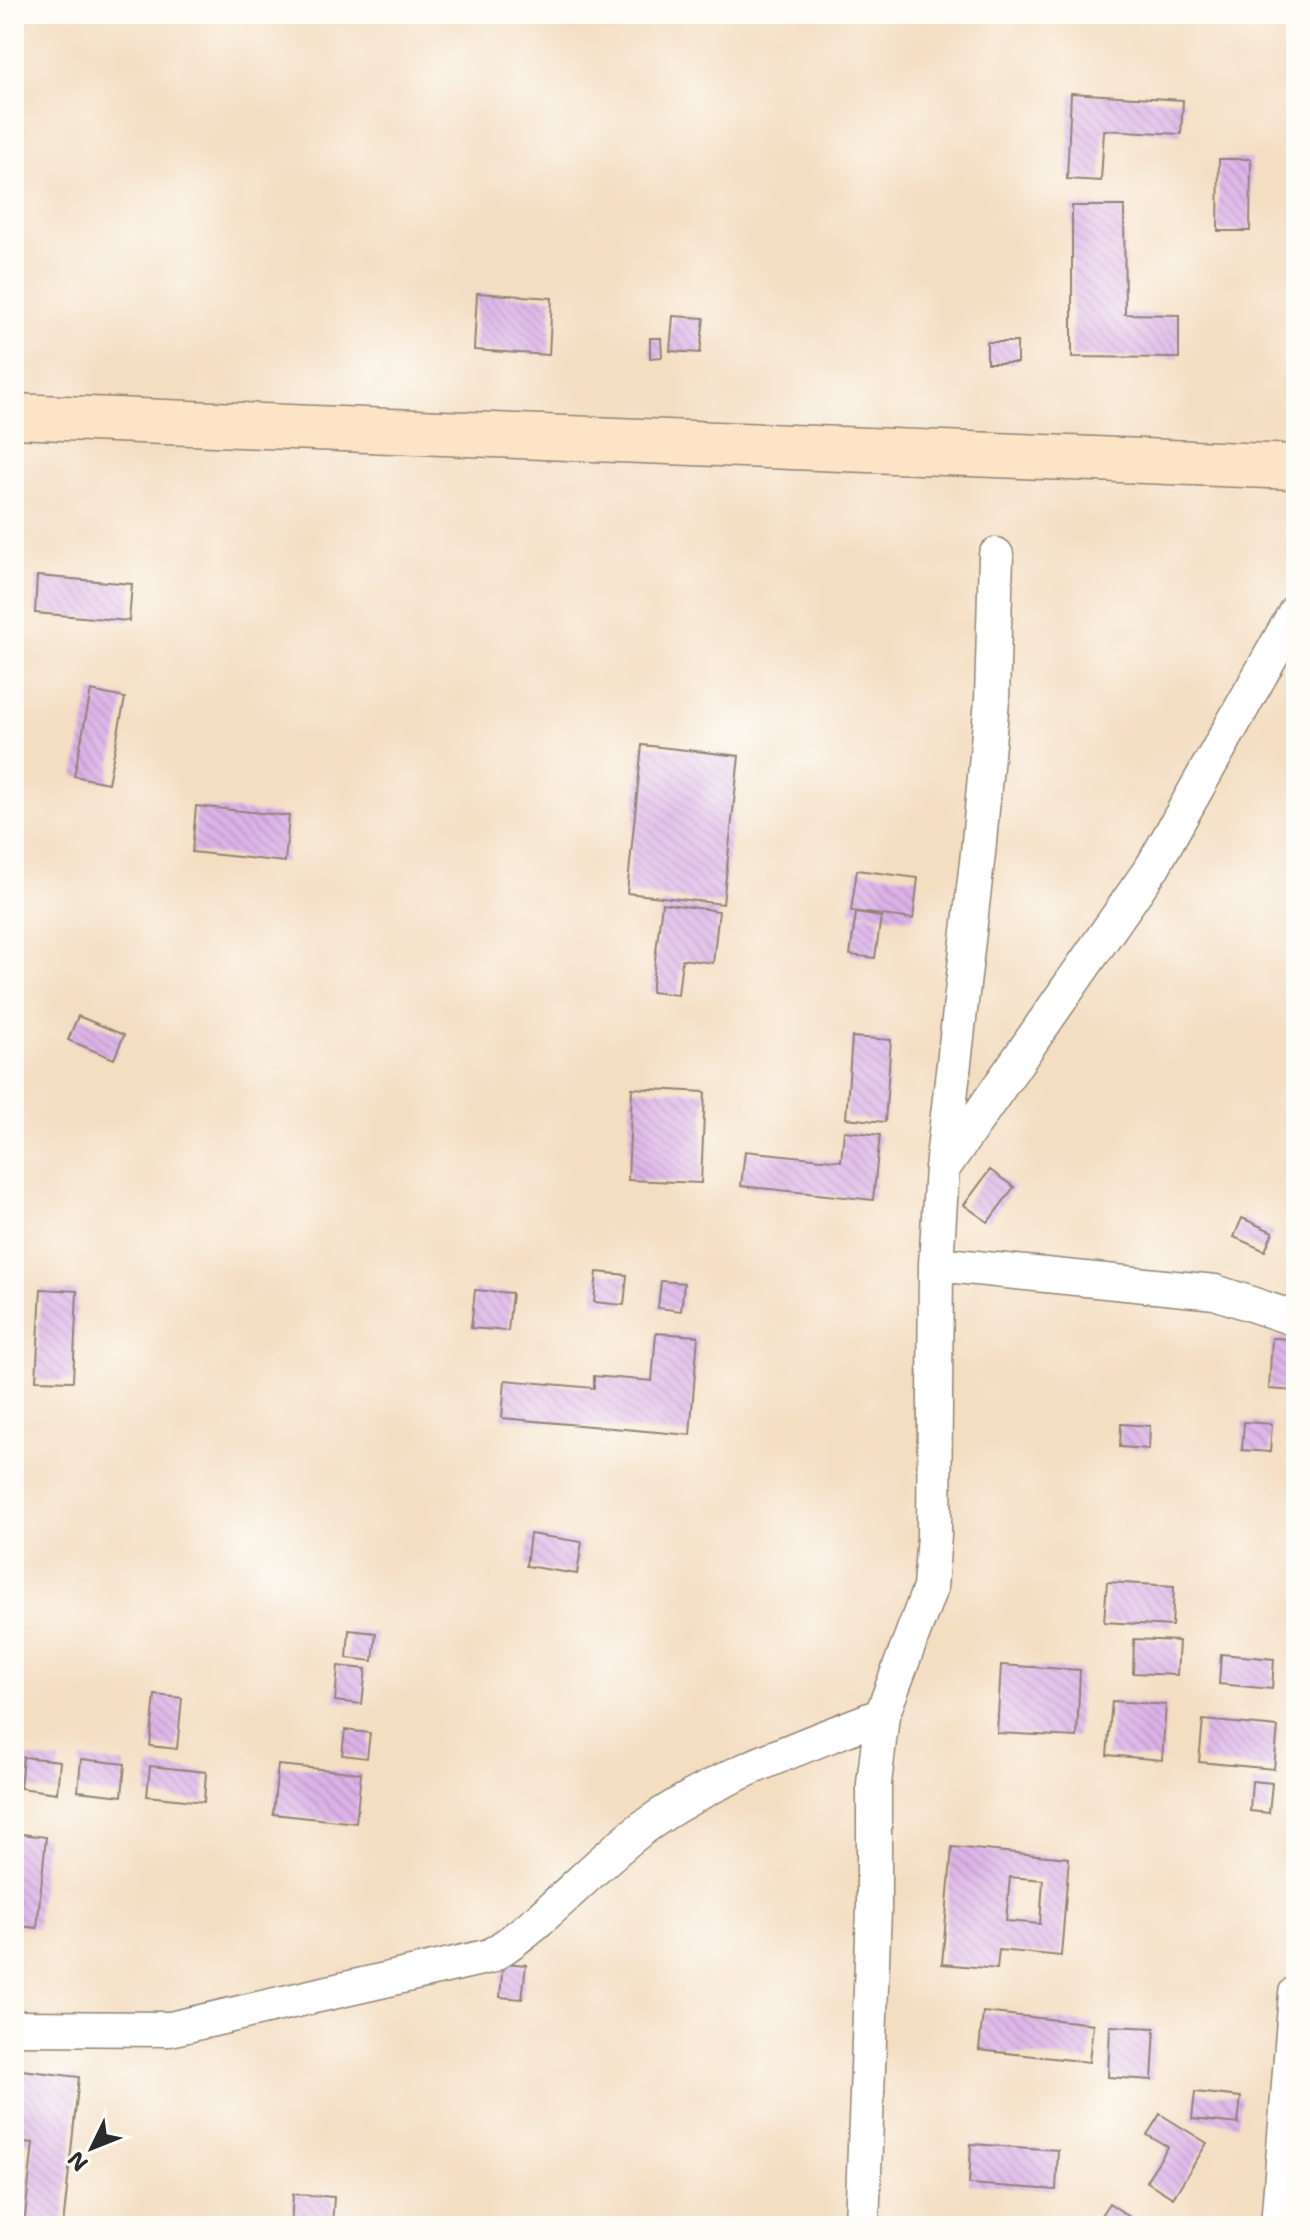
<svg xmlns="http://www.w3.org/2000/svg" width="1310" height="2240" viewBox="0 0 1310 2240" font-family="'Shantell Sans',sans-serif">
<defs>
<pattern id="building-back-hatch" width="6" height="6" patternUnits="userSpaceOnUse" patternTransform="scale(2)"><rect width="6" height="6" fill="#dcb2e7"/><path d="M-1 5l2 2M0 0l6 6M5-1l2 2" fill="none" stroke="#bd99c6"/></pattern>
</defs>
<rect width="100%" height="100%" fill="#fdfcf7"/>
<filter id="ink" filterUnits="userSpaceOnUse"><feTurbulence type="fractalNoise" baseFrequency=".0125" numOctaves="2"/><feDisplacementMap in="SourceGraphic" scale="16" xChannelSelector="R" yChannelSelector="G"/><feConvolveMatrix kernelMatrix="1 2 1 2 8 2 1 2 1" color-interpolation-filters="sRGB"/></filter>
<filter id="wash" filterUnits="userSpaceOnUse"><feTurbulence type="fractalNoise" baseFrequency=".006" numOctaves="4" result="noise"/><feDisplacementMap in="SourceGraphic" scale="32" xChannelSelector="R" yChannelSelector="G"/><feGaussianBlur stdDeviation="1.8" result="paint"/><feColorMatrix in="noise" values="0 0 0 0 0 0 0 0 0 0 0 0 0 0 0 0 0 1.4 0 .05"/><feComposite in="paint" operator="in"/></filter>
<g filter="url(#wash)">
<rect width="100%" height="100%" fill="#f4dec2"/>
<g id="blocks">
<path fill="url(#building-back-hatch)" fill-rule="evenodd" d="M1071,93l112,7 -2,34 -77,-4 -3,51 -34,-2z
M1219,159h32l-1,72h-32z
M1072,206h52l1,108 54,1v43l-107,-1z
M477,293l75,5 -3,57 -75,-5z
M673,316l31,2 -4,35 -30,-2z
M650,338h11l1,19 -12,1z
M987,342h30v21h-30z
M37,576l95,8 -3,37 -94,-8z
M91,691l34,7 -17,85 -34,-7z
M642,745l97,11 -16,148 -96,-11z
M196,806l93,10 -4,46 -93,-10z
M857,870l61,8 -5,41 -62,-8z
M662,903l57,8 -6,52 -31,-4 -4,36 -27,-3z
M856,913l25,4 -6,41 -25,-3z
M78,1016l46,19 -10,24 -46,-19z
M852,1037l39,3 -6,82 -39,-4z
M632,1088l73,4 -4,91 -73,-3z
M844,1131l36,4 -7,65 -132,-14 4,-35 96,10z
M990,1170l24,17 -26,35 -24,-17z
M1242,1218l31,14 -8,19 -31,-14z
M597,1272l30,3 -3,30 -30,-3z
M661,1281l23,2 -3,28 -23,-3z
M41,1289l36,2 -4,90 -37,-1z
M475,1290l37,3 -4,38 -37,-3z
M656,1333l42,3 -8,99 -188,-17 3,-38 89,8v-12l58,5z
M1272,1338l24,1 -1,52 -26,-2z
M1244,1422l28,2 -2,28 -28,-2z
M1121,1424l29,2 -1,23 -29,-2z
M530,1534l52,8 -5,32 -51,-8z
M1107,1582l67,4 -2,40 -68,-4z
M349,1630l27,3 -3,28 -26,-3z
M1134,1639l45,2 -2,34 -44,-2z
M1221,1654l53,5 -2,30 -53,-5z
M1001,1665l79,5 -3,67 -80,-4z
M338,1666l28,3 -4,35 -27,-3z
M155,1695l27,3 -5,51 -27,-3z
M1112,1701l54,4 -4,55 -55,-5z
M1203,1720l75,7 -4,42 -75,-7z
M345,1730l25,3 -3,25 -25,-3z
M23,1757l37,4 -3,32 -37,-5z
M81,1759l44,5 -3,32 -44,-5z
M278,1765l83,8 -5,50 -83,-9z
M150,1766l56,6 -2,30 -57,-6z
M1252,1781l20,2 -3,30 -19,-2z
M14,1833l32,4 -9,91 -23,-3z
M952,1847l117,11 -8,98 -62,-6 -2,19 -55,-5zM1010,1877l33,3 -3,44 -34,-3z
M503,1963l23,2 -4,34 -22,-2z
M983,2012l110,12 -4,38 -110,-12z
M1110,2026l45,2 -3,52 -44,-3z
M14,2069l65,8 -16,149h-39l9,-83 -19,-2z
M1195,2092l46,5 -3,27 -46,-5z
M1160,2114l47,29 -34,55 -27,-17 22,-34 -21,-12z
M971,2144l87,6 -2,40 -87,-6z
M293,2194l41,3 -2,29h-41z
M1109,2203l34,23h-49z"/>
</g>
</g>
<g filter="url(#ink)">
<use href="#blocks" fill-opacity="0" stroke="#908476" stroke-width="2"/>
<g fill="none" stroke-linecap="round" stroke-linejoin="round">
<defs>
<path id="street" d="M945,1165l208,-299 143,-255
M936,1264l279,28 81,27
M14,2028l156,1 320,-73c57,-35 100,-89 154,-129 71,-51 158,-80 238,-112
M862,2226l12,-317v-125l8,-69 48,-127 4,-53 2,-271 6,-96 36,-315 14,-153 4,-145
M1278,2226l18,-233"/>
<path id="secondary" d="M14,416l1282,51"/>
</defs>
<use href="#street" stroke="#908476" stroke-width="37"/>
<use href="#secondary" stroke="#908476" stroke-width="47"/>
<use href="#street" stroke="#fff" stroke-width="34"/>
<use href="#secondary" stroke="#fee4c6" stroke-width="44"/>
</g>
</g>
<rect width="1310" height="2240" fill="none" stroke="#fdfcf7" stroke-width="48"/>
<g transform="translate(92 2148) rotate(227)" stroke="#fdfcf7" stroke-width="6" paint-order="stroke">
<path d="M0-6L14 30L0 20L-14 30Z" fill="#2b2b2b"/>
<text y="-12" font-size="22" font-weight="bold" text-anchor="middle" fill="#2b2b2b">N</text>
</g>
</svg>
